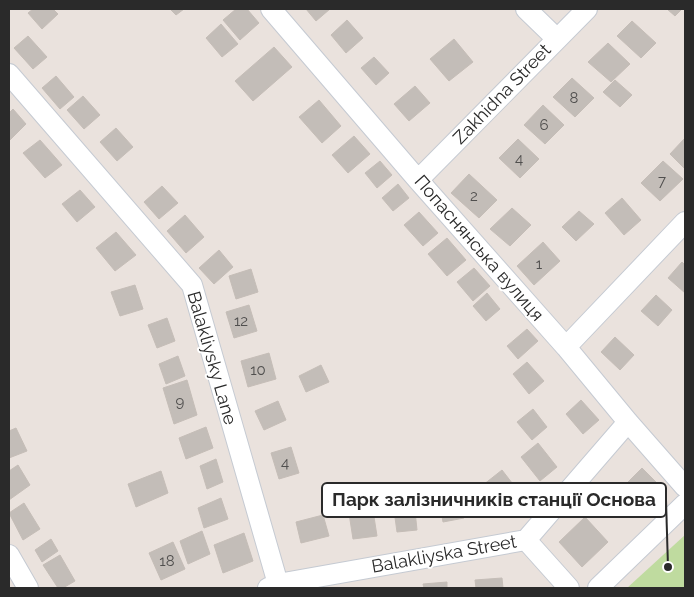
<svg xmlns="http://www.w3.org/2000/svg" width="694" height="597" viewBox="0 0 694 597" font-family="Raleway,sans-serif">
<rect width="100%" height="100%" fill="#eae2dd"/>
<path fill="#bfdb9f" d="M685,535v53h-58z"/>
<path fill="#c3bdb8" stroke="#c5bdb7" d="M33,9h20l5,5 -16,15 -14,-16z
M170,9h14l-8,6z
M236,9h11l12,14 -19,17 -17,-20z
M306,9h24l-14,12z
M667,9h15l-7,7z
M347,20l16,18 -17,15 -15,-18z
M632,21l24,22 -15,15 -24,-22z
M221,24l17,20 -16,13 -16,-19z
M28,36l19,21 -14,12 -19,-21z
M454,39l19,23 -24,19 -19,-22z
M608,43l22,21 -19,18 -23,-20z
M274,47l18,20 -39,34 -18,-20z
M374,57l15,16 -13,12 -15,-17z
M56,76l18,21 -14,12 -18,-21z
M572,78l22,20 -19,19 -22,-20z
M615,80l17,15 -12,12 -17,-15z
M415,86l15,17 -21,18 -15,-17z
M83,96l17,19 -16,14 -17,-19z
M319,100l22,26 -19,17 -23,-26z
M543,105l21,20 -19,19 -21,-19z
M13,109l13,15 -17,17v-28z
M116,128l17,19 -16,14 -17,-19z
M354,136l16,18 -22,19 -16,-18z
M685,138v31l-15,-15z
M518,139l21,20 -19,19 -21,-20z
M40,140l22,25 -17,13 -22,-25z
M380,161l12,14 -15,13 -12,-15z
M663,161l20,18 -23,22 -19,-18z
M469,174l28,26 -18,18 -28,-25z
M398,184l11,14 -16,13 -11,-13z
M162,186l16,17 -19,16 -15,-17z
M80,190l15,17 -18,15 -15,-18z
M622,198l19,22 -17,15 -19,-22z
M512,208l19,17 -21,21 -20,-17z
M579,211l15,13 -18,17 -14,-14z
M419,212l19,21 -15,13 -19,-21z
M185,215l19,22 -18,16 -19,-22z
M116,232l20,23 -21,16 -19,-23z
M447,238l19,22 -19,16 -19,-22z
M543,242l17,19 -26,24 -17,-19z
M219,250l14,17 -19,17 -15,-16z
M682,262l3,3v28l-17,-15z
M474,268l16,18 -17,15 -16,-19z
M251,269l7,23 -22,7 -7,-23z
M135,285l8,24 -23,7 -9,-24z
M487,293l13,16 -14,12 -13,-15z
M656,295l16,15 -14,16 -17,-15z
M249,305l8,26 -23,7 -8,-26z
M167,318l8,23 -18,7 -9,-23z
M527,329l11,12 -20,18 -11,-13z
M615,337l19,18 -14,15 -19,-18z
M269,353l7,26 -28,8 -7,-26z
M178,356l7,20 -19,8 -7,-20z
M527,362l17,19 -15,13 -16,-20z
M321,365l8,17 -23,10 -7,-16z
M187,380l10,35 -23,9 -11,-36z
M581,400l18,20 -16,14 -17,-20z
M278,401l8,19 -22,10 -9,-19z
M533,409l14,18 -15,13 -15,-18z
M206,427l7,21 -27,11 -7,-21z
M16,428l11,23 -18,7v-27z
M538,443l19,24 -17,14 -19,-24z
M291,447l8,26 -20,6 -8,-26z
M216,459l7,23 -16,7 -7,-23z
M18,465l12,20 -21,15v-29z
M642,468l21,21 -23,23 -21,-21z
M502,470l17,22 -18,15 -18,-22z
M161,471l7,22 -32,14 -8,-23z
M221,498l7,21 -24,9 -6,-20z
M414,501l3,29 -20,2 -4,-29z
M461,501l3,17 -21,4 -3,-17z
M24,503l16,26 -17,11 -14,-27z
M372,504l5,32 -24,3 -5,-32z
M323,515l6,21 -28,7 -5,-21z
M585,517l23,25 -26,25 -23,-25z
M202,531l8,23 -22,10 -8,-23z
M244,533l9,28 -30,12 -9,-28z
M51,539l7,12 -16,11 -7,-12z
M173,542l12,27 -24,11 -12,-27z
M60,555l15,26 -12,7h-5l-15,-23z
M502,578l1,10h-27l-1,-8z
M447,582v6h-23l-1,-4z"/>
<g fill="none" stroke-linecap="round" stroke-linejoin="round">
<defs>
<path id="minor" d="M271,9l147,171 148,167 62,75 57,65
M526,9l31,30
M9,74l183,211 86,299
M418,180l169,-171
M566,347l119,-125
M526,540l43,48
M9,555l19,33
M268,588l10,-4 248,-44 102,-118
M598,588l87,-84"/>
</defs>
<use href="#minor" stroke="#c5cad2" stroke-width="22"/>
<use href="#minor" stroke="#fff" stroke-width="20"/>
</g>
<g text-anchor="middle" stroke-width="4" stroke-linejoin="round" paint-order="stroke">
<g font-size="15" fill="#504f4e">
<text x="574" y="103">8</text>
<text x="544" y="130">6</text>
<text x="519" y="164">4</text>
<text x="662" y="186">7</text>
<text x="474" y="201">2</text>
<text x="539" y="269">1</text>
<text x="241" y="326">12</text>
<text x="258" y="375">10</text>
<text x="180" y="407">9</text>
<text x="285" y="468">4</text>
<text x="167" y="566">18</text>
</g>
<g font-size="18" fill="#2a2a2a" stroke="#fff">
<text transform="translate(502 94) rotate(-46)" y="6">Zakhidna Street</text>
<text transform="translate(479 248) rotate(49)" y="6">Попаснянська вулиця</text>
<text transform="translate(212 358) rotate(74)" y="6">Balakliysky Lane</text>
<text transform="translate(444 554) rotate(-10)" y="6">Balakliyska Street</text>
</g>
</g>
<path fill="none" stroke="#2a2a2a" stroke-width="2" d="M668 567L666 500"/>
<circle fill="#2a2a2a" stroke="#fff" stroke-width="2" cx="668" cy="567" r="5"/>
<rect fill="#fff" stroke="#2a2a2a" stroke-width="2" x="322" y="483" width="344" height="34" rx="5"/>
<g font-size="19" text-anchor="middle" font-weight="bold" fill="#2a2a2a">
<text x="494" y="506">Парк залізничників станції Основа</text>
</g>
<rect width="694" height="597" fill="none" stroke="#2a2a2a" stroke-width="20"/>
</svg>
